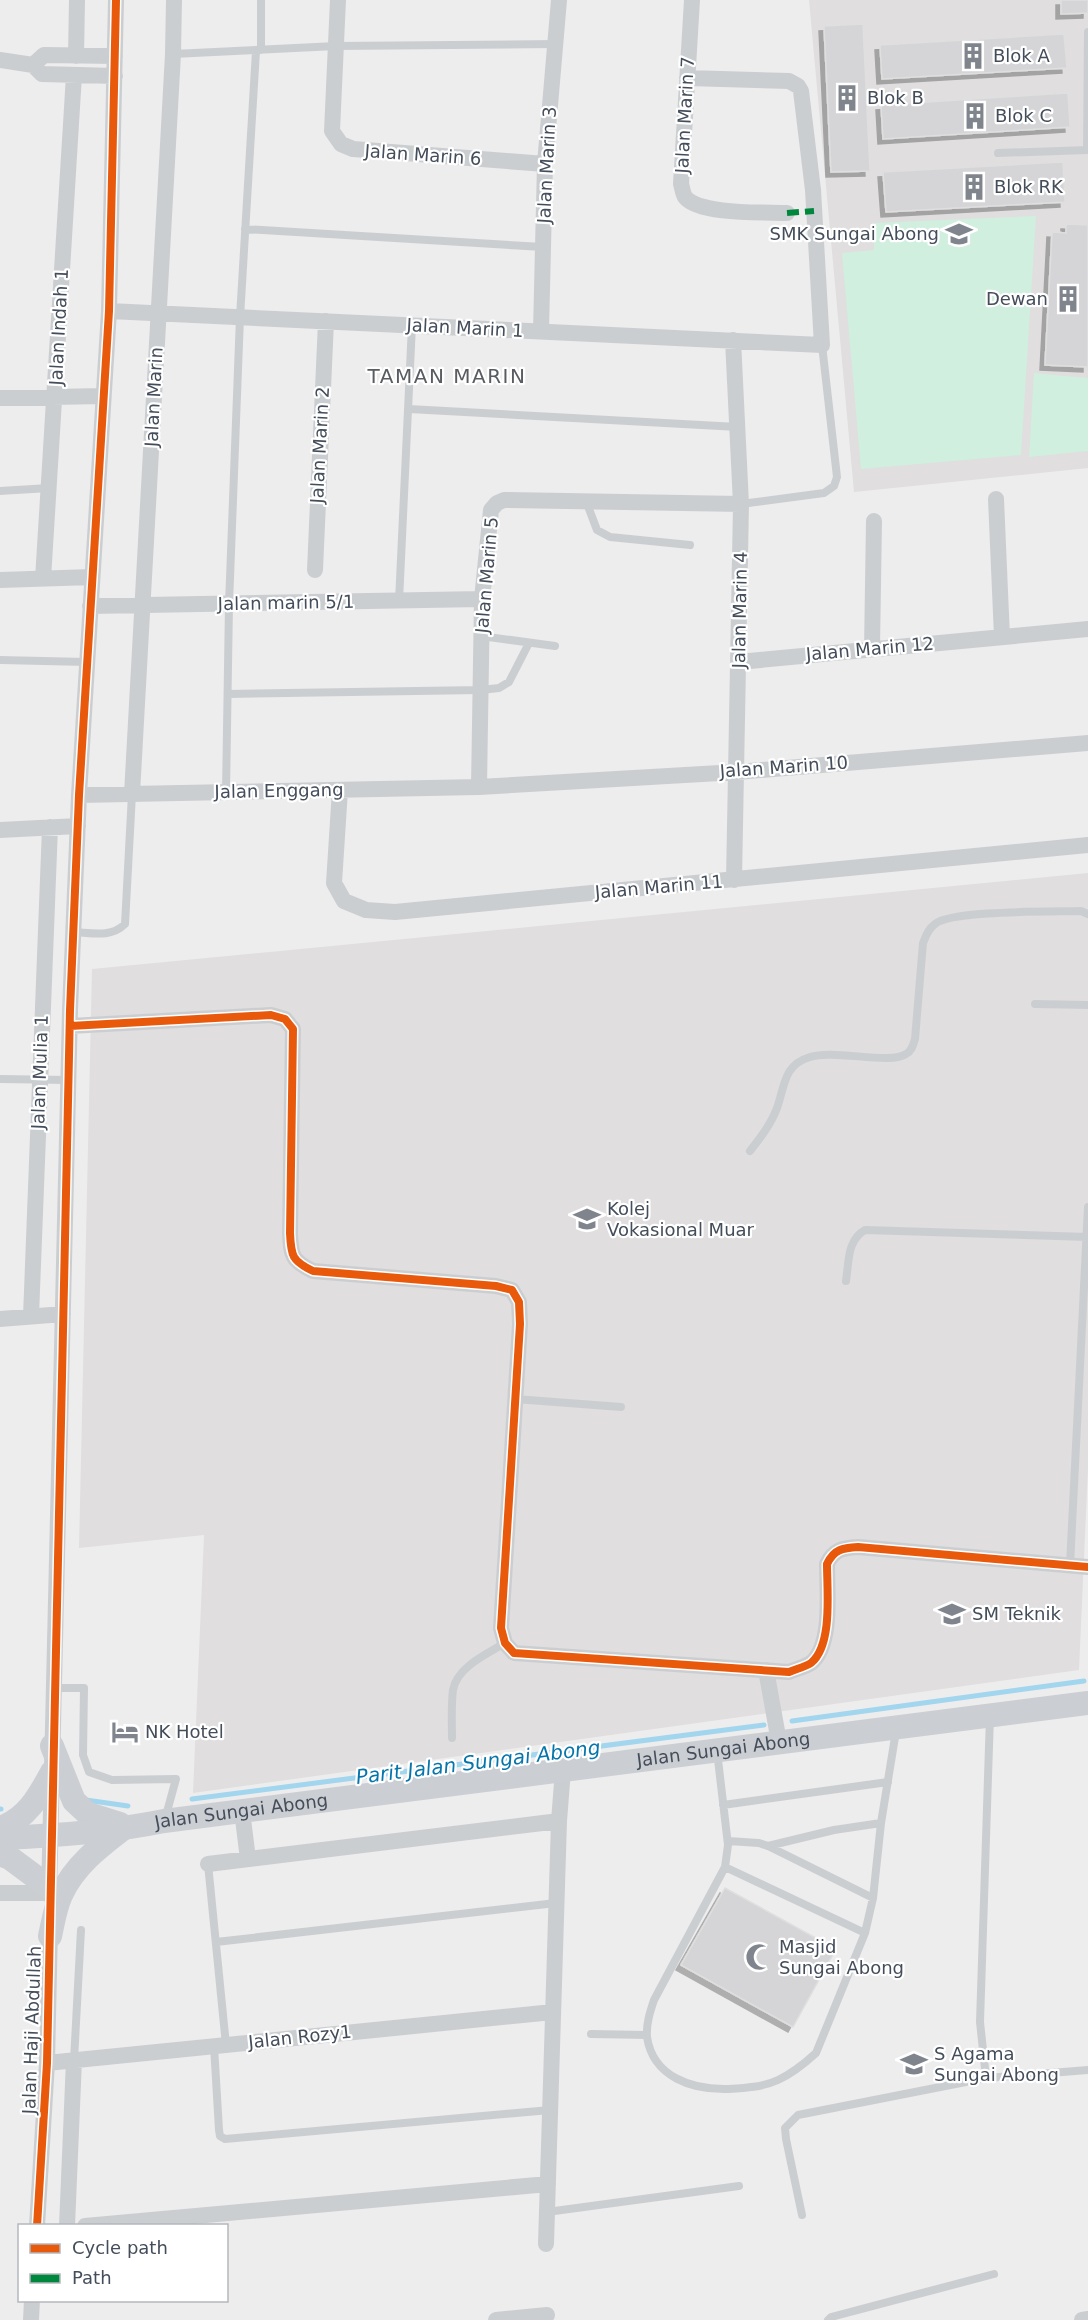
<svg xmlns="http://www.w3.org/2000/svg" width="1088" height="2320" viewBox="0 0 1088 2320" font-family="'DejaVu Sans',sans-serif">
<defs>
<filter id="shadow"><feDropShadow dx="-5" dy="5" stdDeviation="0" flood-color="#0004"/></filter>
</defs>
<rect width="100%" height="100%" fill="#eeeded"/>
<path fill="#e0dedf" d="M809,0h279v468l-234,24z
M1088,873v595l-9,202 -886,123 11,-258 -125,13 13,-579z"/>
<path fill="#d0efdf" d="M1036,216l-15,239 -160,14 -19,-216 32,-3v-27z
M1034,373l54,5v73l-59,6z"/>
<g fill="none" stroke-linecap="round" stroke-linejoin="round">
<path stroke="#a2d5ee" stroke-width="5" d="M792,1721l292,-40
M192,1799l572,-74
M86,1800l42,6
M0,1809h1"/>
</g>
<path fill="#d5d5d7" stroke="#dfdfe0" stroke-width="1.5" filter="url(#shadow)" d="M1061,0h27v13l-27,1z
M863,24l7,147 -39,1 -7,-146z
M1064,34l3,34 -185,11 -2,-34z
M1068,93l2,34 -187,12 -2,-34z
M1063,162l2,40 -179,10 -3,-40z
M1066,224l22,1v142l-43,-2 7,-133 14,1z
M725,1888l111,61 -43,78 -112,-62z"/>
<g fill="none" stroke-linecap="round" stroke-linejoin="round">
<path stroke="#cbced1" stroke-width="8" d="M261,50v-50
M173,54l163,-8 219,-2
M1087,150l1,-118
M998,153l90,-3
M245,229l298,18
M409,409l329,18
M0,491l49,-3
M586,501l11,29 13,7 80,8
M741,504l83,-11 10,-7 3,-9 -15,-132
M399,601l13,-276
M481,636l74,10
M0,660l87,2
M228,694l253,-4 18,-2 10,-6 20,-39
M226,792l3,-188 11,-287 16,-266
M74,932c18,1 37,6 51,-8l7,-130
M1035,1004l53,1
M0,1079l68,1
M750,1151c11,-14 21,-27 27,-43 8,-22 6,-43 33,-51 23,-8 81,8 96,-3 6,-3 7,-9 9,-15l8,-96c3,-7 5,-14 12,-19 16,-14 120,-12 146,-13l7,3
M846,1281c3,-19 1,-41 19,-51l223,7
M515,1399l106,8
M1070,1565l18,-358
M55,1688h29l-1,67 6,17 23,8 64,-1 -11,40
M990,1716l-10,306 6,56 102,-8
M452,1738c0,-16 -1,-33 1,-48 4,-23 34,-36 52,-47
M717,1751l11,94 -3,22 -71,133c-4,12 -8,24 -7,37 6,40 45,53 81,52 17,-1 35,-2 50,-9 15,-7 26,-16 38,-27l49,-120 8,-35 8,-75 15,-92
M723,1805l165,-23
M728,1841l31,2 9,3 105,52
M768,1846l66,-16 47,-7
M208,1864l18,181
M725,1867l140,66
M216,1942l340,-39
M591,2034l56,1
M214,2046l5,84 1,6 5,3 325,-29
M74,2060l7,-130
M547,2212l192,-26
M802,2215l-16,-76 -1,-11 13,-13 188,-37
M828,2320l3,-3 163,-43"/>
<path stroke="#cbced1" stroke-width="16" d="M338,0l-6,131 9,13 12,5 192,15
M692,0l-11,184c1,3 2,10 4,13 14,18 80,15 102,16
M76,56l1,-56
M0,60l33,5 9,9 73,2
M33,65l11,-10 71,1
M109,311l713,34 -9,-155 -12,-99 -3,-5 -9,-5 -102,-3
M541,331l4,-167 14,-164
M733,340l8,164 -7,376
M0,398l103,-2
M996,499l6,138
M315,570l11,-249
M43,579l31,-504
M0,580l92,-3
M90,606l392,-7
M872,649l2,-128
M739,662l349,-33
M479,787l3,-188 9,-89 6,-7 7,-3 237,4
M340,790l-6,93 10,18 22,9 29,2 693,-67
M132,794l41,-740 1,-54
M79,795l400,-8 258,-15 351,-29
M0,830l78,-4
M70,1026l201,-11 14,4 8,10 -3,204c1,23 2,28 23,38l183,15 16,4 7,12 1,22 -19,304 4,15 9,10 275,19c7,-3 16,-5 22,-9 22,-18 16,-72 16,-99 7,-15 16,-16 31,-17l230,20
M31,1316l19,-489
M0,1319l63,-5
M766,1670l13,72
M242,1811l6,48
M208,1864l351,-43
M0,1893h49
M49,1895l21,-885 9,-215 30,-484 7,-311
M47,2063l506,-51
M37,2226l10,-163 3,-136
M67,2226l7,-166
M85,2226l463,-42
M546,2244l13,-423 4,-51
M31,2320l1,-20
M496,2320l51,-5
M1082,2320l6,-1"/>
<g stroke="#cbced3" stroke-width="24">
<path d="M52,1746l22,55 14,13 32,10"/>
<path d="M0,1828c27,-9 39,-32 52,-56"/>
<path id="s1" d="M0,1838c55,-2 110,-6 164,-17l924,-118"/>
<path d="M0,1854l10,4 39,29"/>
<path d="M50,1936c3,-13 5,-28 11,-41 13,-29 38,-48 63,-67"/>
</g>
<path stroke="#00873e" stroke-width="6" stroke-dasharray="12 6" stroke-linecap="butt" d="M787,213l27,-2"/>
<defs>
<path id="cycleway" d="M70,1026l201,-11 14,4 8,10 -3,204c1,23 2,28 23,38l183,15 16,4 7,12 1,22 -19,304 4,15 9,10 275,19c7,-3 16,-5 22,-9 22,-18 16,-72 16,-99 7,-15 16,-16 31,-17l230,20
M37,2226l10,-163 23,-1053 9,-215 30,-484 7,-311"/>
</defs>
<use href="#cycleway" stroke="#fff" stroke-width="11"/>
<use href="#cycleway" stroke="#e8590c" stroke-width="8"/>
</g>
<defs>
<symbol id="building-bare" viewBox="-9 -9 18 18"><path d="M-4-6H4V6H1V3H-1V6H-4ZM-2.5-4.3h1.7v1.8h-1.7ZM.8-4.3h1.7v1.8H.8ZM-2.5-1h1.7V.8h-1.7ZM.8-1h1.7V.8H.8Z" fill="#80858d" stroke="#fff" stroke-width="2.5" paint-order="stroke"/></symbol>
<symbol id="school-bare" viewBox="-9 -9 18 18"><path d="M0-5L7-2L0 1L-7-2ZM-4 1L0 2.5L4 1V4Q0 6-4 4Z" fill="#80858d" stroke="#fff" stroke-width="2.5" paint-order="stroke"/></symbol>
<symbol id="university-bare" viewBox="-9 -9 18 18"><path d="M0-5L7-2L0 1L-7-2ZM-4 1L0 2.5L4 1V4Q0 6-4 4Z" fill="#80858d" stroke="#fff" stroke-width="2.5" paint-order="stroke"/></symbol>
<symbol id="hotel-bare" viewBox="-9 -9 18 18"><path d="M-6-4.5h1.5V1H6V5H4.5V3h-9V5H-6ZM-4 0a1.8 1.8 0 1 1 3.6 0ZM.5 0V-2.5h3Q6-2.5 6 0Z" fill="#80858d" stroke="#fff" stroke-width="2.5" paint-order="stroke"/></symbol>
<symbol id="mosque-bare" viewBox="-9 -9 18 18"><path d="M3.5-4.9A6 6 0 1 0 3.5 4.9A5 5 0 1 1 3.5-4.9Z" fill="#80858d" stroke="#fff" stroke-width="2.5" paint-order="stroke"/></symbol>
</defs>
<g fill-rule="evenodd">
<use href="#building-bare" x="954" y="37" width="38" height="38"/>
<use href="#building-bare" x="828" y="79" width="38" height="38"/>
<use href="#building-bare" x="956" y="97" width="38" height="38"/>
<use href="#building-bare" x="955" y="168" width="38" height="38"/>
<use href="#school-bare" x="940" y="215" width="38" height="38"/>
<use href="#building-bare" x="1049" y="280" width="38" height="38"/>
<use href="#university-bare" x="568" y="1200" width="38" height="38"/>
<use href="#school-bare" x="933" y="1595" width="38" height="38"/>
<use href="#hotel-bare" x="106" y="1713" width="38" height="38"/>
<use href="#mosque-bare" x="740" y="1938" width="38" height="38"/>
<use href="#school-bare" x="895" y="2045" width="38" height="38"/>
</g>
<g text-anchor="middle" stroke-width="4.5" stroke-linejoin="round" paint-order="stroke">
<g font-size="18" fill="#444d5a" stroke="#fff" text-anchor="start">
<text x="993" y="62">Blok A</text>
<text x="867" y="104">Blok B</text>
<text x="995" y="122">Blok C</text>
<text x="994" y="193">Blok RK</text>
<text x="939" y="240" text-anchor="end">SMK Sungai Abong</text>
<text x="1048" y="305" text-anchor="end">Dewan</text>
<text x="607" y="1215">Kolej<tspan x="607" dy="21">Vokasional Muar</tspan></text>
<text x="972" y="1620">SM Teknik</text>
<text x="145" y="1738">NK Hotel</text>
<text x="779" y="1953">Masjid<tspan x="779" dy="21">Sungai Abong</tspan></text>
<text x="934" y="2060">S Agama<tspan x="934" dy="21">Sungai Abong</tspan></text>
</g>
<g font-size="18" fill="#444d5a" stroke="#fff">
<text transform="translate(685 115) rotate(-87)" y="6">Jalan Marin 7</text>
<text transform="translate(423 155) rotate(4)" y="6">Jalan Marin 6</text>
<text transform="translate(547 165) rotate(-87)" y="6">Jalan Marin 3</text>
<text transform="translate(59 327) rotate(-87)" y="6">Jalan Indah 1</text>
<text transform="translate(465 328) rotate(3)" y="6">Jalan Marin 1</text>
<text transform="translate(154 397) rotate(-87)" y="6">Jalan Marin</text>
<text transform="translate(320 445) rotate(-87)" y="6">Jalan Marin 2</text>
<text transform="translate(487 575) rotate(-85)" y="6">Jalan Marin 5</text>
<text transform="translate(286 603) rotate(-1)" y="6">Jalan marin 5/1</text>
<text transform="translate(740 610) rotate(-89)" y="6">Jalan Marin 4</text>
<text transform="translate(870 649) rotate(-5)" y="6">Jalan Marin 12</text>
<text transform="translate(784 767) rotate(-4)" y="6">Jalan Marin 10</text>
<text transform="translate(279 791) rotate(-1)" y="6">Jalan Enggang</text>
<text transform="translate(659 887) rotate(-5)" y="6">Jalan Marin 11</text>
<text transform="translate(40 1072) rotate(-88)" y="6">Jalan Mulia 1</text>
<text dy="6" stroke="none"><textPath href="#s1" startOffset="729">Jalan Sungai Abong</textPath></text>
<text dy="6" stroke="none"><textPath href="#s1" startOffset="243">Jalan Sungai Abong</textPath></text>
<text transform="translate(32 2030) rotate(-88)" y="6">Jalan Haji Abdullah</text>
<text transform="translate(300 2037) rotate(-6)" y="6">Jalan Rozy1</text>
</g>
<g font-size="20" letter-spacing="1.5" fill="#595c61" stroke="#fff">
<text x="447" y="383">TAMAN MARIN</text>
</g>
<g font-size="20" font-style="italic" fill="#0675ab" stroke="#fff">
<text transform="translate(478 1762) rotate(-7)" y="7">Parit Jalan Sungai Abong</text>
</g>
</g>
<rect x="18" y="2224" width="210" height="78" fill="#ffffff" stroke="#b4b8bd" stroke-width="1.5"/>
<rect x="30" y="2244" width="30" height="9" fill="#e8590c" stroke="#b4b8bd" stroke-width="1.5"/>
<text x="72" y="2254" font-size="18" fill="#444d5a">Cycle path</text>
<rect x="30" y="2274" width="30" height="9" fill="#00873e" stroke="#b4b8bd" stroke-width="1.5"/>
<text x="72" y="2284" font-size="18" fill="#444d5a">Path</text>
</svg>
